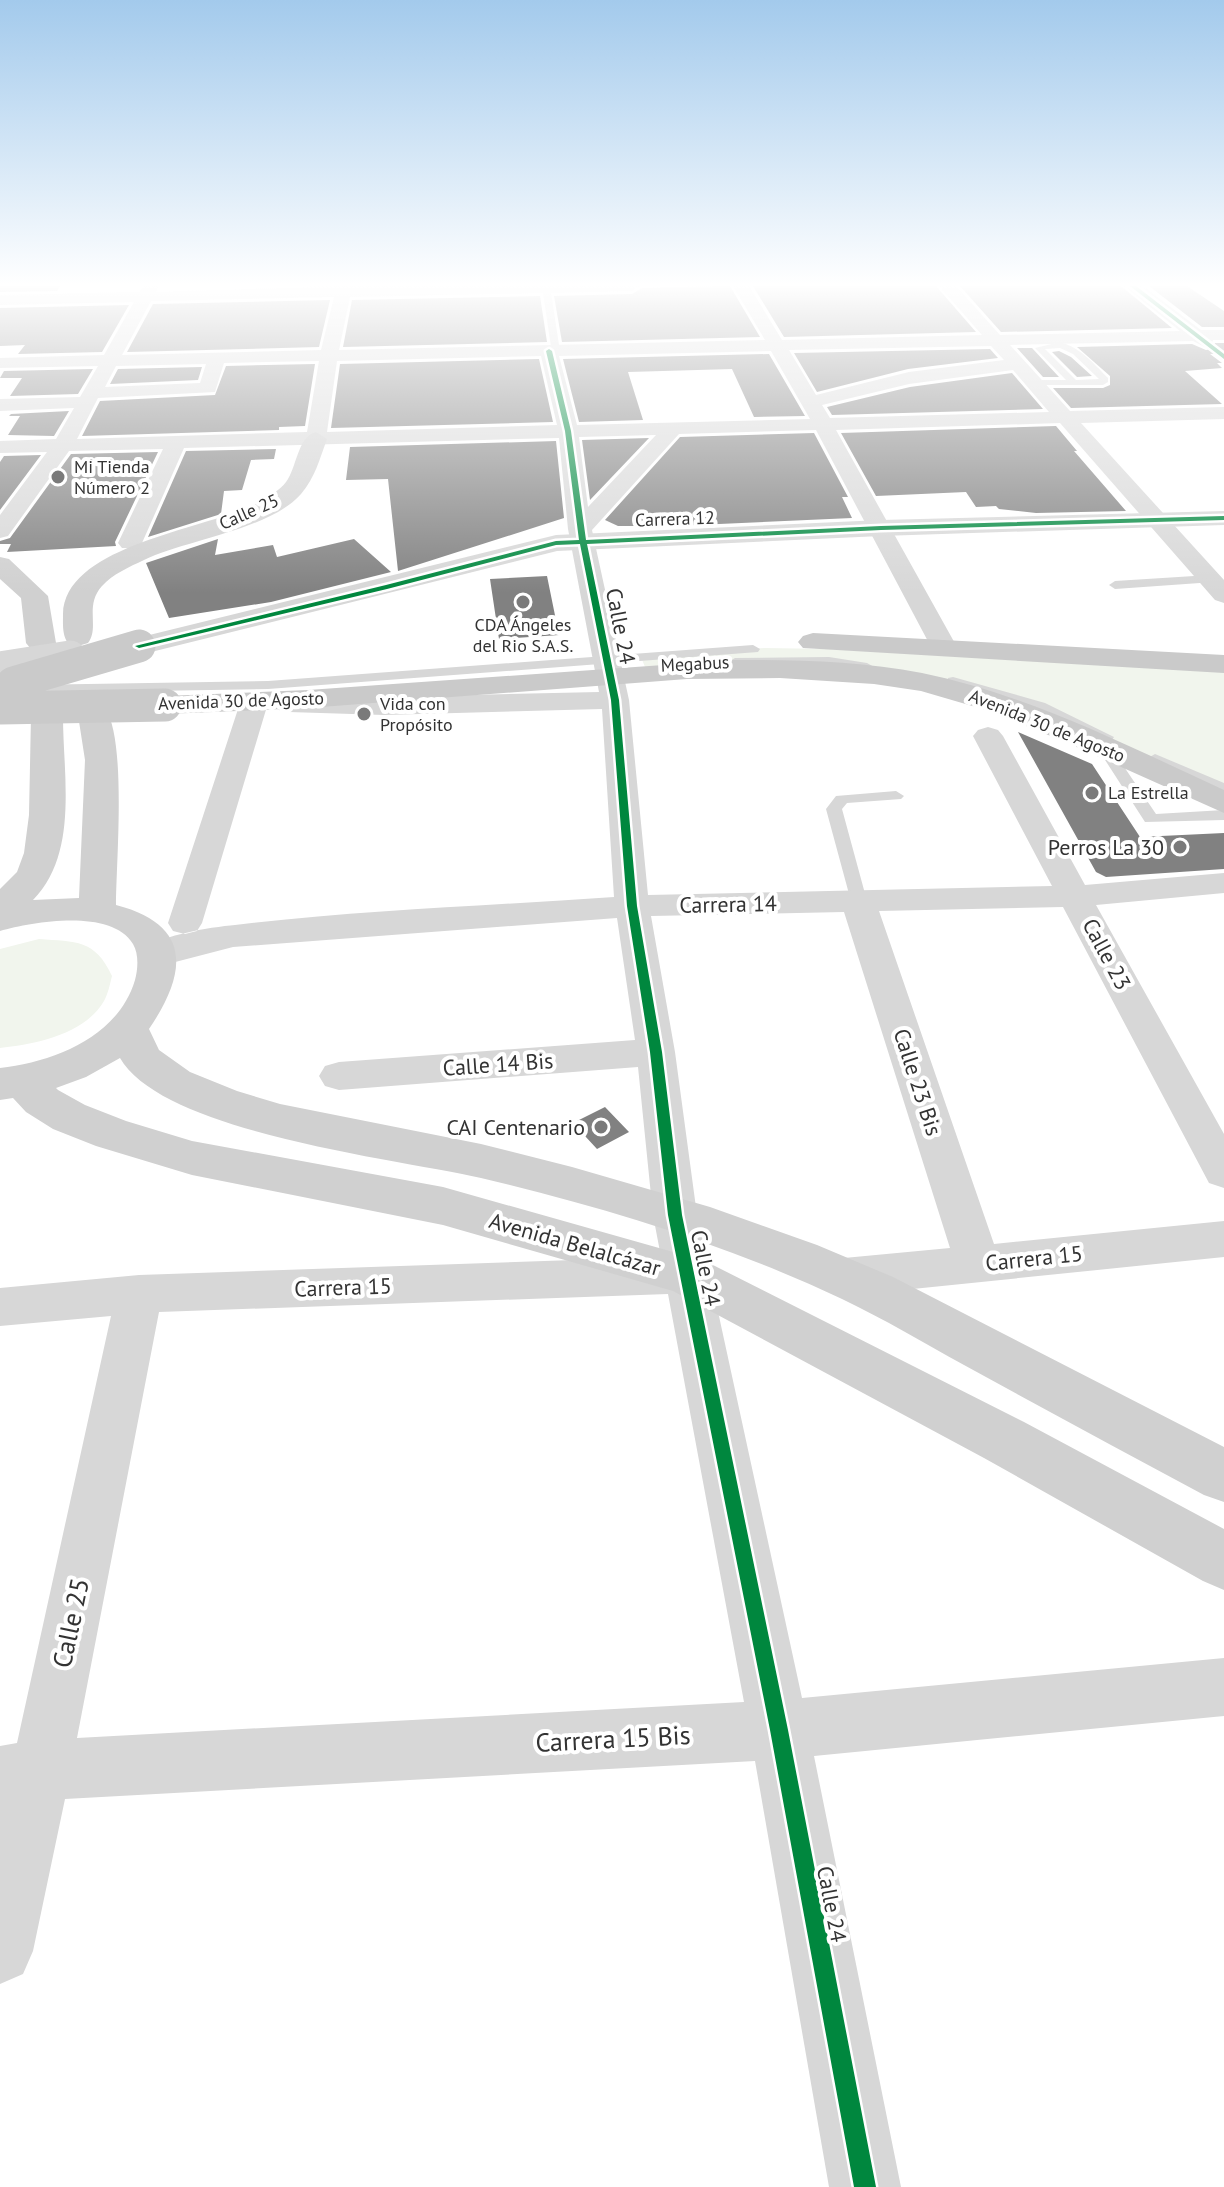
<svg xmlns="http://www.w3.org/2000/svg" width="1224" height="2187" viewBox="0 0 1224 2187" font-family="'PT Sans',sans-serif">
<rect width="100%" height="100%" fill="#fff"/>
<path fill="#f1f5ed" d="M764,648l66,1 394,23v117l-293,-113 -286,-9 -4,-10z
M39,939c37,3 56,0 73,37 -2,8 -4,18 -8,25 -20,34 -69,43 -104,47v-99z"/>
<path fill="#818181" d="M0,286h60l-3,5 -57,1z
M727,286h3l30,51 -198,5 -8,-46 78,-2 10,-6z
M753,286h183l40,46 -192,5z
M960,286h161l51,42 -171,4z
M1149,286h38l37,25v16h-22z
M540,296l7,46 -204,5 9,-47z
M330,300l-11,47 -192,5 26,-48z
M129,305l-27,47 -84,2 7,-9 -25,1v-38z
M1215,343h9v10l-14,1 12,9h-5l5,5 -37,3 37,33 -151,4 -18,-20h50l7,-3v-9l-33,-29 115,-3 14,6 6,-1z
M1017,348h15l27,29h-16z
M990,349l8,9 -90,11 -91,23 -23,-39z
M1059,351l12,6 21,19 -15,1 -25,-25z
M769,354l36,62 -51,1 -22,-48 -104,3 15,48 -64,2 -16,-63z
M539,359l14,63 -222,6 9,-64z
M315,364l-10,62 -26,1v3l-197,6 18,-35 115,-6 11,-29z
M202,367l-4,13 -88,4 8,-15z
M93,369l-15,25 -68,2 12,-18h-22l4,-7z
M1012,373l31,36 -211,6 -5,-8 83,-20z
M69,411l-15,25 -46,-1 12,-19h-11l2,-2z
M1056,426l21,25h-3l52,60 -90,2 -37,-4 -3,-3 -20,1 -10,-15 -90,4 -35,-63z
M814,433l34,64h-6l10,21 -178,8h-56l-13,-6 75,-83z
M649,438l-59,62 -8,-60z
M556,441l8,77 -166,53 -10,-92 -42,1 4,-33z
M276,449l-2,10 -23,1 -9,30 -18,1 -3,23 -73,23 38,-86z
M158,452l-43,90 1,4 -109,6 4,-8h-11v-3l10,-3 61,-84z
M41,455l-41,55v-48l4,-6z
M218,539l-3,16 58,-10 4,12 77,-18 37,33 -120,30 -102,16 -23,-55z
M547,576l12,59 -60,4 -9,-60z
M1018,732l74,32 48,73 84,-4v36l-118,8 -10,-5z
M605,1107l24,25 -32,17 -24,-26z"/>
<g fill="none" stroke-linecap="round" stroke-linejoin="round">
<path fill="#d7d7d7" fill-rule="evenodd" d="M542,286h8l9,59h21l3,5 -32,-3z
M1060,342c21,6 33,21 48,36v4l-5,3h-72l3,-5h32l-31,-32zM1060,348l13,6 26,25 -23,1 -31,-31z
M1210,575l4,1v6l-99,7 -6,-4 6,-4z
M753,645l7,4 -2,3 -490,37 -242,4 -7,-4 7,-4 242,-4z
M829,657l38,6 7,4 -7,4 -38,-6 -94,1 -7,-4 7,-4z
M953,677l92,26 69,34 -2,3h-10l-67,-31 -87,-25v-6z
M1105,745l5,1 46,68 68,-4v10l-79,2 -47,-73z
M1155,754l69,29v11l-74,-33 -2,-3z
M896,791l8,5 -3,3 -54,4 -5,6 25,92 -9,5 -6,-1 -26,-96 10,-13z"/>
<path fill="#d7d7d7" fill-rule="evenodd" d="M143,286h16l-3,6 181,-6h303l-8,5 -282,6 -11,53 426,-10 -32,-54h16l33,54 200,-5 -43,-49h17l44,49 180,-4 -56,-45h19l58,44h23v10h-11l-2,6 -6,1 -12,-6 -183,4 60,66 154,-4v12l-143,4 143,157v23l-9,-3 -155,-177 -224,7 121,217 -4,6h-18l-4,-6 -115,-217 -137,4 -87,96 37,170 19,195 404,-9 -79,-150 5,-6 10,-3 10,3 5,6 82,149 139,-12v20l-128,12 128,229v54l-15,-5 -146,-276 -184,4 115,333 230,-23v36l-380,39 -16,-6 -7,-13 7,-13 16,-6 106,-10 -106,-336 -193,4 24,136 22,163 105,483 422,-40v58l-410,40 87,431h-72l-74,-426 -690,38 -32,152 -10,23 -23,10v-238l17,-3 94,-427 -111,10v-38l139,-13 522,-18 -8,-42 -15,-148 -299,23 -14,-4 -6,-10 6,-10 14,-4 296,-22 -18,-122 -384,29 -77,20 -13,-4 -5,-8c12,-19 74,-28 97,-30 126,-15 253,-19 379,-28l-12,-188 -218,6 -95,-3 -10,-2 -4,-6 4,-6 10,-2 95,1 215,-5 -31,-163 -9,-91 -375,10 -42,95 -4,5h-16l-4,-5 45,-94 -94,2 -61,85 -8,2v-23l47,-63 -47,1v-12l56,-2 18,-31 -74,3v-12l80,-2 18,-31 -98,2v-10l104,-3 30,-53 -134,3v-10l140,-3zM334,297l-13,53 -199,5 29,-54zM991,346l13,14 -95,12 -93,23 -27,-45zM771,351l39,68 -233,6 -18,-69zM541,356l16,69 -230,7 10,-71zM319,361l-12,71 -230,7 21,-41 117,-6 9,-29zM206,364l-6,19 -95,4 11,-21zM1013,370l36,42 -219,6 -8,-13 87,-21zM656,435l-68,72 -9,-70zM668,1294l76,408 -667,36 82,-426z
M254,695l10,2 4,6 -66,220 -5,8 -12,3 -12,-3 -5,-8 72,-220 4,-6z"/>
<path fill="#d7d7d7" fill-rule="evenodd" d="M1224,511v14l-343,11 -324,15 -418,104 -10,-3 -5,-6 5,-6 427,-105 325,-15z"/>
<path fill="#d0d0d0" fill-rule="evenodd" d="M316,432l11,7c-7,19 -12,39 -26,55 -30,35 -115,46 -157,66 -15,7 -31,14 -42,26 -18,20 -2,41 -14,57l-10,3 -10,-3c-6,-8 -5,-19 -5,-29 2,-71 150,-85 198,-113 8,-5 19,-11 25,-19 11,-14 11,-45 30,-50z
M0,557l9,2 39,37 8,47 -5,6 -10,3 -10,-3 -5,-6 -5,-45 -21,-19z
M94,706l11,2c22,32 11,155 11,197 77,20 71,68 33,124l10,21 31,22 47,19 43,13 201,40 91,23 138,40 107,38 76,32 331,170v55l-20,-7c-80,-43 -160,-86 -240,-130 -40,-22 -80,-46 -122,-66 -114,-54 -239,-92 -361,-121 -83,-19 -318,-45 -361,-120l-34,19 -30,11 2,2 27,15 41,16 66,20 251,46 262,74 319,161 200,107v61l-21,-9 -219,-123 -311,-167 -230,-66 -251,-50 -96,-29 -43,-17 -27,-17 -13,-14 -13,2v-32c54,-6 118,-31 135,-88 3,-11 4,-26 -2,-36 -22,-36 -100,-22 -133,-13v-42l17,-17 7,-19 5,-38 2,-99 5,-7 11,-2 11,2 5,7c0,60 16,137 -30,184l46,-2 6,-138 -7,-45 5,-7z"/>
<path fill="#cacaca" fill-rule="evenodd" d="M813,633l411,22v18l-421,-25 -5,-6 5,-6z
M734,660c62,0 126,1 188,13 107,22 204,72 302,117v23l-161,-72 -77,-31 -65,-19 -47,-7 -94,-6 -93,1 -379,29 -143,6 -11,-2 -5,-7 5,-7 11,-2 143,-6z"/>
<path stroke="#d7d7d7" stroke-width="33" d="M0,668l70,-11"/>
<path stroke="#cacaca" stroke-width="33" d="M13,683l126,-37
M0,708l165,-3"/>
<defs>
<path id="cycleway" d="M1136,286l88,68v5l-94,-73z
M549,349l3,2 19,80 15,109 295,-14 343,-10v4l-343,10 -294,14 32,156 18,206 25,146 20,163 106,515 88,457h-22l-84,-457 -102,-515 -18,-163 -23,-146 -16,-206 -31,-156 -24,1 -169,44 -248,59 -4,-2 251,-61 170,-44 23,-1 -14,-109 -19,-80z"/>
</defs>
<use href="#cycleway" stroke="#fff" stroke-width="5"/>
<use href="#cycleway" fill="#00873e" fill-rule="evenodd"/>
</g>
<linearGradient id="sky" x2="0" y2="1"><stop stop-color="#a3caec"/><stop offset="0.48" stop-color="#fff"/><stop offset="1" stop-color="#fff" stop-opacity="0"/></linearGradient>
<rect width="1224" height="593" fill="url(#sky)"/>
<g fill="#7a7a7a" stroke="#fff" stroke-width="3">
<circle cx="58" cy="477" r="8"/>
<circle cx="523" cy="602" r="8"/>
<circle cx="364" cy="714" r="8"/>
<circle cx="1092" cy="793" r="8"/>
<circle cx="1180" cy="847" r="8"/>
<circle cx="601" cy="1127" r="8"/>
</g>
<g text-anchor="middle" stroke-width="8" stroke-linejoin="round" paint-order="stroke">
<g font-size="18" fill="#333" stroke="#fff" text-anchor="start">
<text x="74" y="473">Mi Tienda<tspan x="74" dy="21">Número 2</tspan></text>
<text x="523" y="631" text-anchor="middle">CDA Ángeles<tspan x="523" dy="21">del Rio S.A.S.</tspan></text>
<text x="380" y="710">Vida con<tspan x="380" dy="21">Propósito</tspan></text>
<text x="1108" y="799">La Estrella</text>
</g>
<g font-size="18" fill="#333" stroke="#fff">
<text transform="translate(249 512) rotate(-24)" y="6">Calle 25</text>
<text transform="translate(675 519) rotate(-2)" y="6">Carrera 12</text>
<text transform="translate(695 664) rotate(-3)" y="6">Megabus</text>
<text transform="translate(241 701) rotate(-2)" y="6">Avenida 30 de Agosto</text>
<text transform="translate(1047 726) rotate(22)" y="6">Avenida 30 de Agosto</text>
</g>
<g font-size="22" fill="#333" stroke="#fff">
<text transform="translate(621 626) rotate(79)" y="8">Calle 24</text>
<text transform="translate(728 904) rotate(-1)" y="8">Carrera 14</text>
<text transform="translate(1107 954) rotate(62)" y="8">Calle 23</text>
<text transform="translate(498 1064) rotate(-4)" y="8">Calle 14 Bis</text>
<text transform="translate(918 1082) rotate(72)" y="8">Calle 23 Bis</text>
<text transform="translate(575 1244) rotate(16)" y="8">Avenida Belalcázar</text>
<text transform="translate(1034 1258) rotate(-6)" y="8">Carrera 15</text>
<text transform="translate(706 1268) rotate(79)" y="8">Calle 24</text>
<text transform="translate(343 1287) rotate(-2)" y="8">Carrera 15</text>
<text transform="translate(832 1904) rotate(79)" y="8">Calle 24</text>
</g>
<g font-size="22" fill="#333" stroke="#fff" text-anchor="end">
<text x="1164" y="855">Perros La 30</text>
<text x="585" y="1135">CAI Centenario</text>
</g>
<g font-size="26" fill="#333" stroke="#fff">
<text transform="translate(71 1623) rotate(-78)" y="9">Calle 25</text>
<text transform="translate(613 1739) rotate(-3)" y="9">Carrera 15 Bis</text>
</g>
</g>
</svg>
